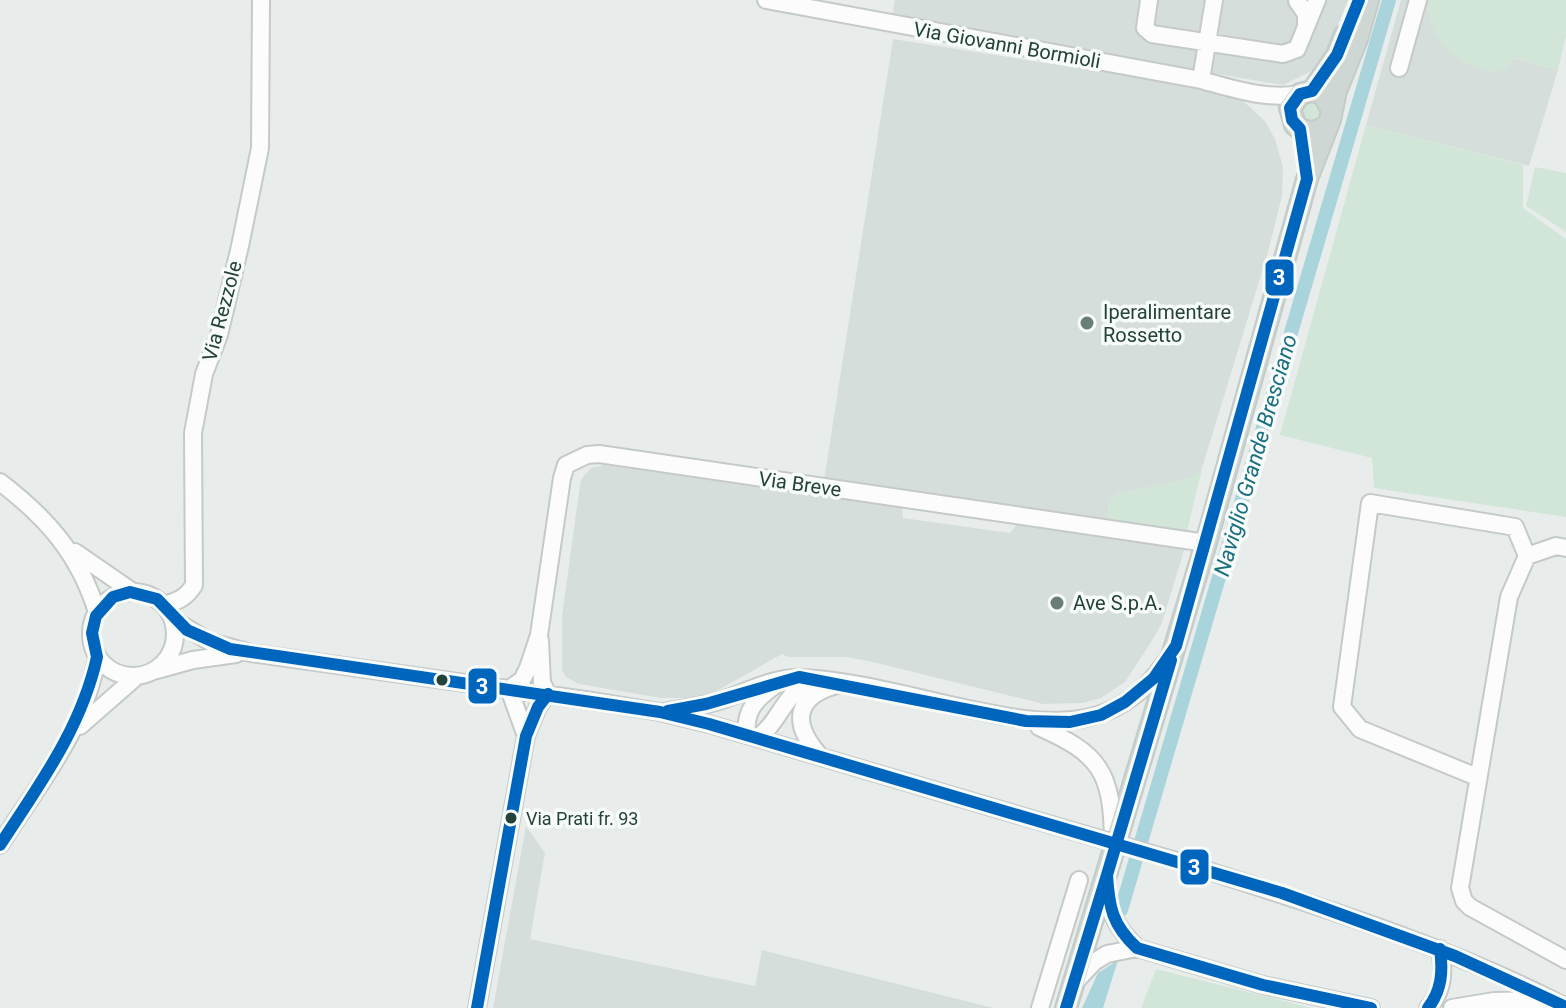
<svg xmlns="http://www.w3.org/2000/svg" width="1566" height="1008" viewBox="0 0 1566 1008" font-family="Roboto,sans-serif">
<rect width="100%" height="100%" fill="#e8edeb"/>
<path fill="#d6dedb" d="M895,0h453l-24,60 -14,12 -27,13 -391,-65z
M1401,0h27v11l78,58 8,-11 44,12 -29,96 -163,-41z
M893,39l295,46 53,14 23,21 11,19 8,28 -1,29 -14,56 -65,213 -6,9 -10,5 -70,15 -8,5 -1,17 3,5 -287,-41z
M605,465l297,43 1,10 107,15 7,-9 168,23 -23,76 -9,16 -28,43 -24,16 -19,5 -39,1 -170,-42 -27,-5h-58l-6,-3 -69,39 -22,5h-30l-82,-14 -13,-7 -4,-7v-54l18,-131 2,-7 9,-10z
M526,826l19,27 -15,86 225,47 7,-36 232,58h-501z"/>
<path fill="#d1e6d8" d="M1428,0h138v36l-8,34 -43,-12c-3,3 -5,7 -8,10 -8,6 -17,3 -25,1 -31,-7 -55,-36 -54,-69z
M1312,99l10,8v10l-8,7 -11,-2 -4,-15z
M1366,125l157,40v43l43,31v278l-192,-29 -2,-30 -92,-23z
M1535,167l31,6v59l-40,-26z
M1203,465l-16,66 -4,3 -72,-13 -3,-5 1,-17 8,-5 70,-15 10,-5z
M1156,969l156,39h-171z"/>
<path fill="#a9d4db" d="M1118,960l-15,48h-21l16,-35z"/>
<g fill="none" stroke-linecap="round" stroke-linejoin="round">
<path stroke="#a9d4db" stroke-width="14" d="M1121,910l268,-910"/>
<defs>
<path id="minor" d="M766,0l435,80c33,9 65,20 99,14
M1149,0l-4,28 7,6 131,20 14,-5 20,-49
M1297,1l9,13v11
M1399,68l19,-68
M1201,80l13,-80
M0,482c47,36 79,72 97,130
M1566,548l-10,-2 -29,10 -18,41 -49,291 4,13 6,6 96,53
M75,552l58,40
M91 634a42 42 0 1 1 84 0a42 42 0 1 1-84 0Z
M164,605c14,-4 22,-7 30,-20l-1,-152 11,-59 15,-39 21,-89 20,-98 1,-148
M174,620l36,22 41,11 341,48 68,11 49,12 343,101
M540,641l2,42 6,11
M157,670l36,-10 43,-6
M509,689l13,-9 6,-12 11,-33 23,-157 4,-13 21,-10 12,-1 607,89
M509,689l17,47
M668,711c18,-3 36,-5 54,-11 24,-8 55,-24 81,-22 54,3 109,19 161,30 80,17 150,30 202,-47
M80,726l56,-49
M1039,727c61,27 73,45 74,113
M747,735c-3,-24 9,-36 27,-49
M757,738c25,-17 27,-50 60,-57
M821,757c-30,-33 -28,-61 19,-73
M1477,777l-117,-48 -18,-22 28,-204 145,24 12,29
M0,845c38,-60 86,-117 97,-188
M1187,864c129,42 258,80 379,143
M1106,883c0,27 12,47 31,65
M1076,981l18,-19 13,-8 30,-6 126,37 108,23
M477,1008l49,-272 12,-29 10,-13
M1040,1008l39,-128
M1428,1008c16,-18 16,-36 12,-59
M1452,1008l42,-7 50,-1"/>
<path id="major" d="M1312,91l25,-36 7,-19
M1327,125c-10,9 -22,9 -32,0l-5,-17 10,-14 12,-3 11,3 9,16
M1066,1008l140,-465 101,-364 23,-59 6,-29 21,-52 11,-39"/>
</defs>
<use href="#minor" stroke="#c5cac8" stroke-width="20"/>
<use href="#major" stroke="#c3ccc9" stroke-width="24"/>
<use href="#minor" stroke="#fcfcfc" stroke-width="16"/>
<use href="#major" stroke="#cfd7d5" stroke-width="20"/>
<defs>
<path id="minor-bridge" d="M1052,825l135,39"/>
</defs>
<use href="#minor-bridge" stroke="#c5cac8" stroke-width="20" stroke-linecap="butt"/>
<use href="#minor-bridge" stroke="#fcfcfc" stroke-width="16"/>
<defs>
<path id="bus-1" d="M97,657l-5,-24 4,-17 17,-19 17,-5 27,7 30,31 43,19 430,63 49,12 573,169 173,63 111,51
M1171,660l-64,215c2,32 5,50 30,73l126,37 108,23
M668,711l38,-7 93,-27 227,44 44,1 31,-7 24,-13 29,-24 22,-32 131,-467 -7,-50 -8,-9 -2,-12 10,-14 12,-3 25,-36 22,-55
M0,845c39,-60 81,-116 97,-188
M477,1008l49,-272 12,-29 10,-13
M1066,1008l41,-133
M1428,1008c14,-18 15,-37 12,-59"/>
</defs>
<use href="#bus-1" stroke="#f7fbf9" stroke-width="18"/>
<use href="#bus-1" stroke="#0065bd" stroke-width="12"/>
</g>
<g fill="#697e78" stroke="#f7fbf9" stroke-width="3">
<circle cx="1087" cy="323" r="8"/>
<circle cx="1057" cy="603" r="8"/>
</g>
<g fill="#24423a" stroke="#f7fbf9" stroke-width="3">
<circle cx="442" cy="680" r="7"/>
<circle cx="511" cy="818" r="7"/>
</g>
<g text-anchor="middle" stroke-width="7" stroke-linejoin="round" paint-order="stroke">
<g font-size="18" fill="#24423a" stroke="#f7fbf9" text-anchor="start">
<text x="526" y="825">Via Prati fr. 93</text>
</g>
<g font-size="20" fill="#24423a" stroke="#f7fbf9">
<text transform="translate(1007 45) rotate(10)" y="7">Via Giovanni Bormioli</text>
<text transform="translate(222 311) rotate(-75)" y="7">Via Rezzole</text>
<text transform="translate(800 484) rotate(8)" y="7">Via Breve</text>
</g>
<g font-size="20" fill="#24423a" stroke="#f7fbf9" text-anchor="start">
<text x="1103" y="319">Iperalimentare<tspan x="1103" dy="23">Rossetto</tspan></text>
<text x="1073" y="610">Ave S.p.A.</text>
</g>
<g font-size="22" font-style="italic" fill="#1c6f80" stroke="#f7fbf9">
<text transform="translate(1255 455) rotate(-74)" y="8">Naviglio Grande Bresciano</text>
</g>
</g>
<g stroke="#f7fbf9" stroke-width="3">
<rect x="1264" y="258" width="31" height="39" rx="8" fill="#0065bd"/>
<rect x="467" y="667" width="31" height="38" rx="8" fill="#0065bd"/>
<rect x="1179" y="848" width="31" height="38" rx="8" fill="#0065bd"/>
</g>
<g font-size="22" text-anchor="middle" font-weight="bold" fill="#fff">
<text x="1279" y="285">3</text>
<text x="482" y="694">3</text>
<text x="1194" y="875">3</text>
</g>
</svg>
